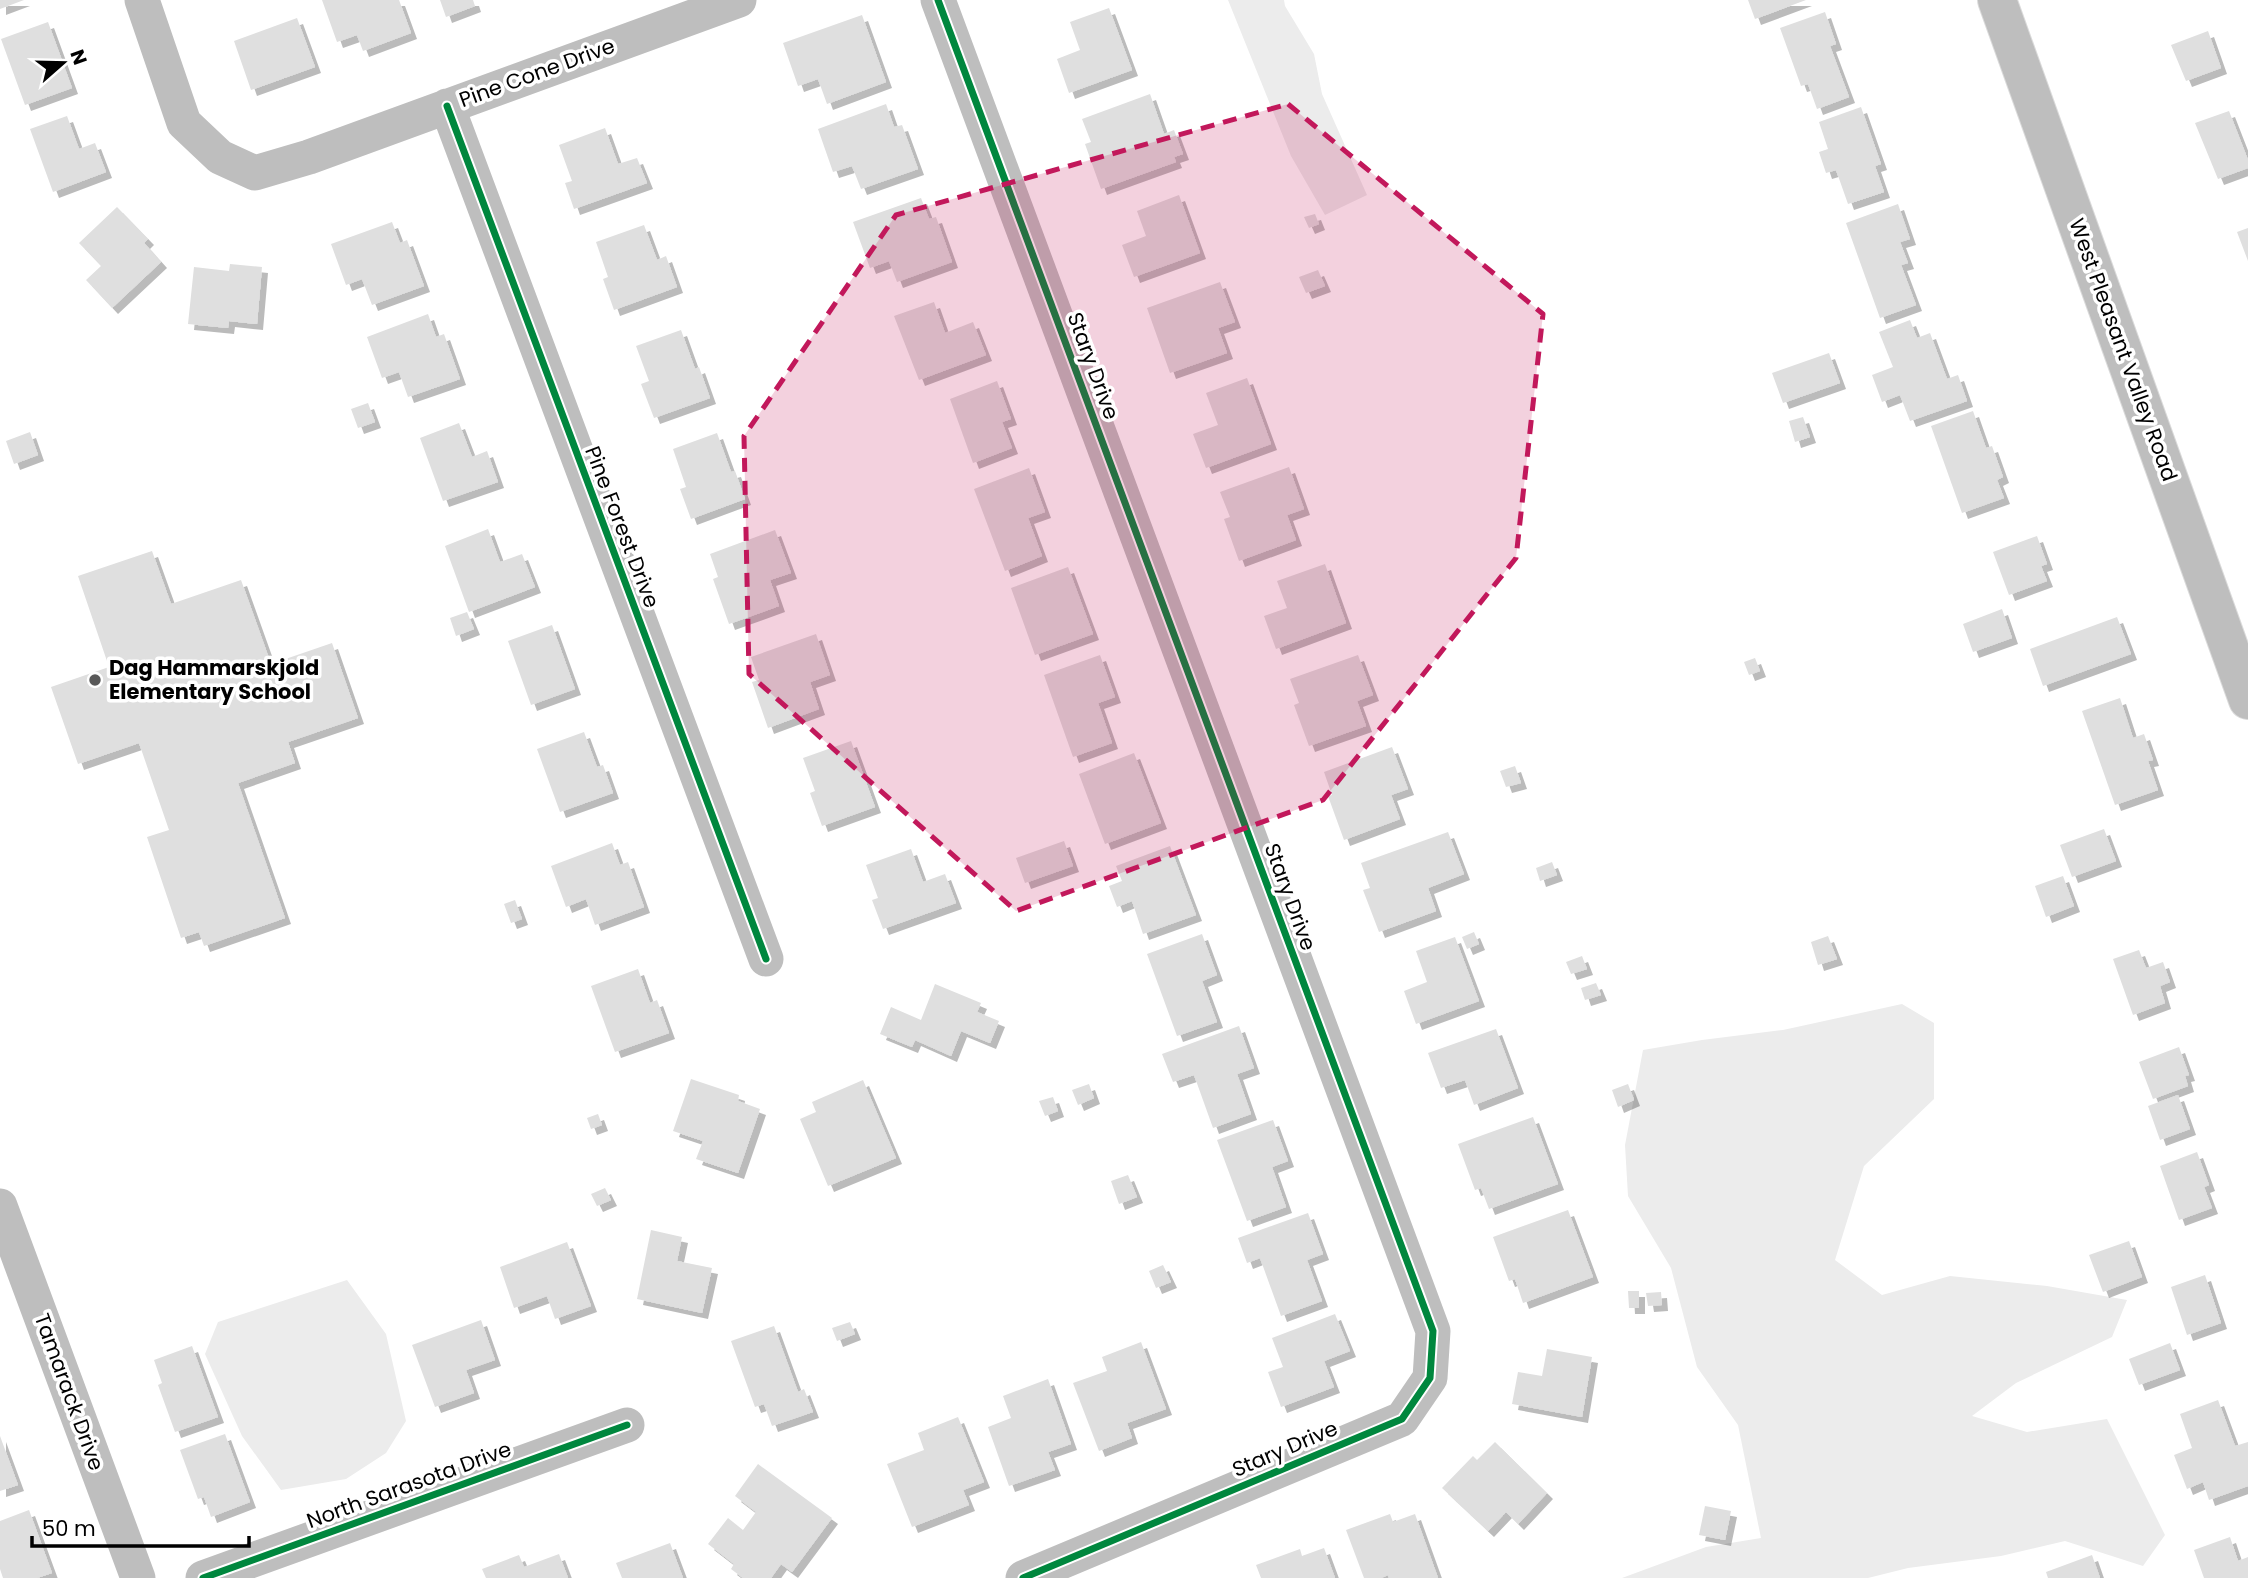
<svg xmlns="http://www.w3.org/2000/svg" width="2248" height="1578" viewBox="0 0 2248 1578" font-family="Poppins,sans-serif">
<defs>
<filter id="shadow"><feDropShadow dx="6" dy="6" stdDeviation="0" flood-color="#0004"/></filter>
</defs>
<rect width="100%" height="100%" fill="#fff"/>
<path fill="#ececec" d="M1228,0h56l1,6 29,48 8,40 45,101 -42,20 -34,-59z
M1902,1004l32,19v76l-70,67 -29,94 47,35 68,-19 97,10 80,14 -15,37 -96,46 -44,33 55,16 80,-13 58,116 -22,31 -78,-25 -64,15 -93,12 -40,10h-246l84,-31 55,-9 -23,-113 -41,-58 -26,-99 -43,-72 -3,-51 18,-95 59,-10 81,-10z
M347,1280l39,54 20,87 -20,32 -40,26 -65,11 -39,-54 -37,-82 13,-32z"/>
<path fill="#dfdfdf" filter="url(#shadow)" d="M0,0h24l-24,9z
M322,0h77l12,33 -48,18 -6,-16 -20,7z
M440,0h33l2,6 -29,11z
M1748,0h58l-51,19z
M1109,8l23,62 -63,23 -12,-34 23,-9 -10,-28z
M1825,12l11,32 -6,2 19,51 -32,12 -9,-25 -7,2 -21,-58z
M862,15l24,67 -59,22 -9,-25 -20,7 -15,-43z
M297,18l18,49 -64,23 -17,-49z
M48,22l24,66 -47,17 -24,-66z
M2208,31l13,37 -35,13 -15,-36z
M1150,94l14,40 10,-4 9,24 -9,3 2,5 -75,27 -16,-45 6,-2 -9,-23z
M886,104l8,23 8,-2 16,44 -57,20 -9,-23 -19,6 -15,-43z
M1861,107l20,57 -6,2 9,26 -36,12 -12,-34 -10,3 -7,-21 9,-3 -9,-27z
M2229,111l19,49v8l-30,11 -23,-56z
M67,116l12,33 16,-6 11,29 -53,20 -23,-63z
M605,128l13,36 19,-6 10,25 -73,26 -9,-26 7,-2 -13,-36z
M1179,195l21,58 -66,24 -12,-32 24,-9 -9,-25z
M921,198l8,21 7,-2 16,45 -55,20 -8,-21 -19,7 -17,-46z
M1898,204l12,35 -10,3 8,21 -7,2 15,40 -36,13 -34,-95z
M117,207l31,32 -4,4 17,19 -49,46 -26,-28 15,-14 -22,-23z
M1315,214l4,10 -10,4 -5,-11z
M392,222l8,21 7,-3 17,46 -52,19 -10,-26 -16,6 -15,-41z
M644,225l13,35 9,-4 11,31 -63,23 -11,-31 5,-2 -12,-35z
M2248,228v33l-11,-29z
M230,264l32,3 -5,57 -28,-3 -1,7 -40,-4 6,-57 35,4z
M1318,270l7,16 -19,7 -7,-16z
M1220,282l15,40 -17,6 9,25 -57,20 -23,-65z
M934,302l11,31 28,-11 13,33 -67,25 -25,-64z
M428,314l8,23 8,-3 16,45 -52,18 -9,-25 -17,6 -15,-41z
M1910,320l7,18 13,-5 17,46 11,-4 9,26 -57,20 -10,-26 -18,7 -10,-27 21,-8 -14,-35z
M681,330l14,39 4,-2 11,31 -56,20 -13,-34 8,-3 -13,-35z
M1829,353l11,30 -57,20 -11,-30z
M1247,378l24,66 -65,24 -13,-34 25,-9 -12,-32z
M997,381l14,38 -9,3 10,26 -39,15 -23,-64z
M368,403l7,19 -17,6 -7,-19z
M1973,411l13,37 6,-2 11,31 -6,3 7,18 -42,15 -31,-87z
M1803,417l7,20 -15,5 -6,-21z
M459,423l13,34 15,-6 11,31 -55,19 -23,-63z
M30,432l8,23 -24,9 -8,-23z
M717,433l14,39 4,-1 10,28 -54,20 -11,-30 6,-2 -13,-38z
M1289,467l15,42 -17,6 9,25 -57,21 -15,-42 6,-2 -10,-25z
M1029,468l16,44 -17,6 14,38 -37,15 -31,-82z
M488,529l12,33 22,-8 13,33 -66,25 -24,-66z
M775,530l16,43 -21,7 9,26 -50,18 -16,-45 5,-2 -8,-23z
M2037,536l10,28 -6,2 6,15 -38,14 -16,-43z
M152,551l19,53 70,-24 30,84 61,-21 26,75 -70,24 7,21 -57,20 47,135 -81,28 -5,-14 -18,6 -34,-101 22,-7 -30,-87 -61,21 -27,-77 58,-20 -31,-91z
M1325,564l21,59 -70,26 -12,-33 23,-8 -10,-27z
M1068,567l25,67 -58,21 -24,-67z
M2002,609l10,29 -39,14 -10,-28z
M467,612l7,17 -18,7 -6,-18z
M2117,617l14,37 -88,32 -13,-37z
M552,625l23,64 -44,16 -23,-64z
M816,634l14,41 -20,7 9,27 -51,19 -16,-46 7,-2 -8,-23z
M1100,655l15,42 -17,6 14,40 -39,14 -29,-82z
M1358,655l15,40 -16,6 9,25 -57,20 -15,-41 5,-2 -9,-24z
M1755,658l5,13 -11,4 -5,-13z
M2120,698l13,40 11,-4 9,26 -5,1 10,29 -43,15 -33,-94z
M584,732l13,35 6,-2 10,28 -53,19 -23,-63z
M851,741l24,66 -53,19 -12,-33 5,-2 -12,-33z
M1392,747l16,42 -17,6 9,24 -56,21 -16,-44 4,-1 -8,-23z
M1134,753l27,70 -56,21 -26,-70z
M1515,766l6,17 -15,4 -6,-16z
M2104,829l12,32 -44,16 -12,-32z
M1448,832l16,42 -36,14 8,23 -57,21 -16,-42 7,-2 -9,-25z
M1064,841l9,25 -48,17 -9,-25z
M612,843l8,22 8,-3 16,45 -49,18 -9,-26 -20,8 -15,-41z
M1170,846l26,69 -53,19 -11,-33 -15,6 -8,-21 13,-5 -6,-15z
M911,849l12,33 22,-8 11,29 -73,26 -11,-29 6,-2 -12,-33z
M1552,862l5,13 -17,6 -4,-13z
M2063,876l11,30 -28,11 -11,-31z
M515,900l7,19 -11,4 -7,-19z
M1474,932l5,12 -12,5 -5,-12z
M1202,934l15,41 -15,6 15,41 -40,14 -30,-82z
M1828,936l9,23 -19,6 -7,-23z
M1455,937l24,64 -63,23 -12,-33 23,-9 -11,-31z
M2139,950l7,18 17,-6 7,20 -10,4 5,17 -32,12 -20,-56z
M1582,956l5,13 -16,5 -5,-12z
M638,969l12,34 7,-3 12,33 -54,19 -24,-66z
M1596,983l5,12 -16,5 -4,-12z
M935,984l46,19 -4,9 22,9 -9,22 -29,-12 -10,25 -36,-16 -3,7 -32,-13 11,-27 30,13z
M1239,1026l15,42 -17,6 14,40 -38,14 -19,-53 -21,7 -11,-28z
M1496,1029l22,59 -44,17 -9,-25 -24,8 -13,-35z
M2179,1047l10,28 -4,1 3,10 -35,13 -14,-37z
M691,1079l48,16 -1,6 22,8 -22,64 -42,-14 7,-18 -30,-10z
M863,1080l33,78 -68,28 -28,-67 16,-7 -4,-10z
M1089,1084l5,14 -16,7 -6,-15z
M1628,1084l6,16 -16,7 -6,-17z
M2178,1095l12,34 -30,11 -12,-34z
M1053,1097l5,14 -13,5 -6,-15z
M598,1114l4,11 -11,4 -4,-11z
M1533,1117l25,67 -69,25 -8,-21 -6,2 -17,-46z
M1273,1120l15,41 -16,6 14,40 -39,14 -30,-81z
M2197,1152l12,33 -5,2 8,21 -33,12 -19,-54z
M1128,1175l9,22 -18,7 -8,-23z
M605,1188l6,12 -14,6 -6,-12z
M1568,1210l25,67 -70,26 -8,-24 -6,2 -16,-44z
M1308,1213l15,41 -16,6 15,41 -41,15 -21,-58 -13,5 -9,-25z
M651,1230l31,7 -5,24 35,7 -10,45 -65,-14z
M2129,1241l13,36 -39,15 -14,-37z
M567,1242l24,64 -36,13 -8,-23 -33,12 -14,-41z
M1163,1265l8,17 -15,6 -7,-17z
M2205,1275l16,48 -34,12 -16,-48z
M1628,1291h11v17h-10z
M1661,1292l1,13 -14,1 -2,-13z
M1335,1314l15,37 -26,10 10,26 -53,20 -13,-35 15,-5 -11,-29z
M481,1320l14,40 -29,10 8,23 -39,14 -23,-62z
M850,1322l5,12 -18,7 -5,-13z
M774,1326l24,66 6,-3 9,23 -41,14 -8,-22 -9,3 -24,-66z
M1141,1342l25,67 -39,14 5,15 -33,13 -26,-68 34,-12 -5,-14z
M2170,1343l10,27 -41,15 -10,-26z
M192,1346l26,71 -43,15 -17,-47 4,-2 -8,-23z
M1547,1349l45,8 -10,60 -70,-13 6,-32 24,4z
M1048,1379l23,65 -23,8 7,18 -46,16 -21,-59 23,-9 -8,-22z
M2218,1400l17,46 13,-4v44l-39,14 -6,-18 -16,7 -13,-34 18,-7 -12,-34z
M958,1417l26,65 -21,8 6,15 -57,22 -25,-63 37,-14 -6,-17z
M225,1434l25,68 -39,15 -7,-20 -6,2 -18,-49z
M0,1436l18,49 -18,6z
M1495,1442l52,51 -29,31 -12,-12 -18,19 -46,-43 31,-32 4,4z
M758,1464l74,54 -40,54 -11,-8 -10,14h-28l-12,-9 3,-5 -26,-20 20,-26 15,12 13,-18 -21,-16z
M1705,1506l26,5 -6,29 -26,-5z
M29,1510l23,63 -15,5h-34l-3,-9v-48z
M1390,1514l3,8 22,-8 23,64h-49l-1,-3 -7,3h-17l-18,-48z
M2230,1537l8,24 10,-4v21h-44l-10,-28z
M670,1543l13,35h-61l-6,-15z
M1324,1548l11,30h-74l-5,-13 44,-16 2,7z
M559,1554l9,24h-82l-4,-9 37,-14 5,12z
M2092,1555l8,23h-52l-2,-6z"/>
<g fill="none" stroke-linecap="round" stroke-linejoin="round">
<defs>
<path id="major" d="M1997,0l251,700"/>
</defs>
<use href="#major" stroke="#dbdbdb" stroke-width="40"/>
<path stroke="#bebebe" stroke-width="35" d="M142,0l42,123 36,34 35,16 54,-16 430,-157
M938,0l495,1331 -3,47 -28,41 -379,159
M447,106l319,853
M0,1206l138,372
M203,1578l424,-153"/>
<use href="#major" stroke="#bebebe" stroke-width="38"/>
<defs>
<path id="cycleway" d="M938,0l495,1331 -3,47 -28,41 -379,159
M447,106l319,853
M203,1578l424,-153"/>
</defs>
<use href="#cycleway" stroke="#fff" stroke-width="11"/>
<use href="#cycleway" stroke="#00873e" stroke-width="7"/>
</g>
<path fill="#c2185b" fill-opacity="0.2" stroke="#c2185b" stroke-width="5" stroke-dasharray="14 9" stroke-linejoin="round" d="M1288,104l255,210 -27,244 -193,242 -307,111 -267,-237 -5,-238 152,-221z"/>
<circle fill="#595959" stroke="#fff" stroke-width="2.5" cx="95" cy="680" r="7"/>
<g text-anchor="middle" stroke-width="7" stroke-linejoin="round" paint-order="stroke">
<g font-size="21" fill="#000" stroke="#fff">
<text transform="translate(537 73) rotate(-20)" y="7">Pine Cone Drive</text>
<text transform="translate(2123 350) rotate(70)" y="7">West Pleasant Valley Road</text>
<text transform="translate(1093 366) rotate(70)" y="7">Stary Drive</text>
<text transform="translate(622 527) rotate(69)" y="7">Pine Forest Drive</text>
<text transform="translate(1290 897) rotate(70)" y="7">Stary Drive</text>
<text transform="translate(69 1392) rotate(70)" y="7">Tamarack Drive</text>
<text transform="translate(1285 1449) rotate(-23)" y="7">Stary Drive</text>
<text transform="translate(409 1485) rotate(-20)" y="7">North Sarasota Drive</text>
</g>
<g font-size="21" font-weight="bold" fill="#000" stroke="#fff" text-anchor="start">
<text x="109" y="675">Dag Hammarskjold<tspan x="109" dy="24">Elementary School</tspan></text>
</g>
</g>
<g transform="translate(63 63) rotate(70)" stroke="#ffffff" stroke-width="5" paint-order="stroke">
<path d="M0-5L12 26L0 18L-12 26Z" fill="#000000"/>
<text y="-10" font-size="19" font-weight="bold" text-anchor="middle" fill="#000000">N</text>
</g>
<path d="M32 1536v10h217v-10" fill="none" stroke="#000000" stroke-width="3.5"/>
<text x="42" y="1536" font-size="21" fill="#000000" stroke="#ffffff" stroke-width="5" paint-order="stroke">50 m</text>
</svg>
